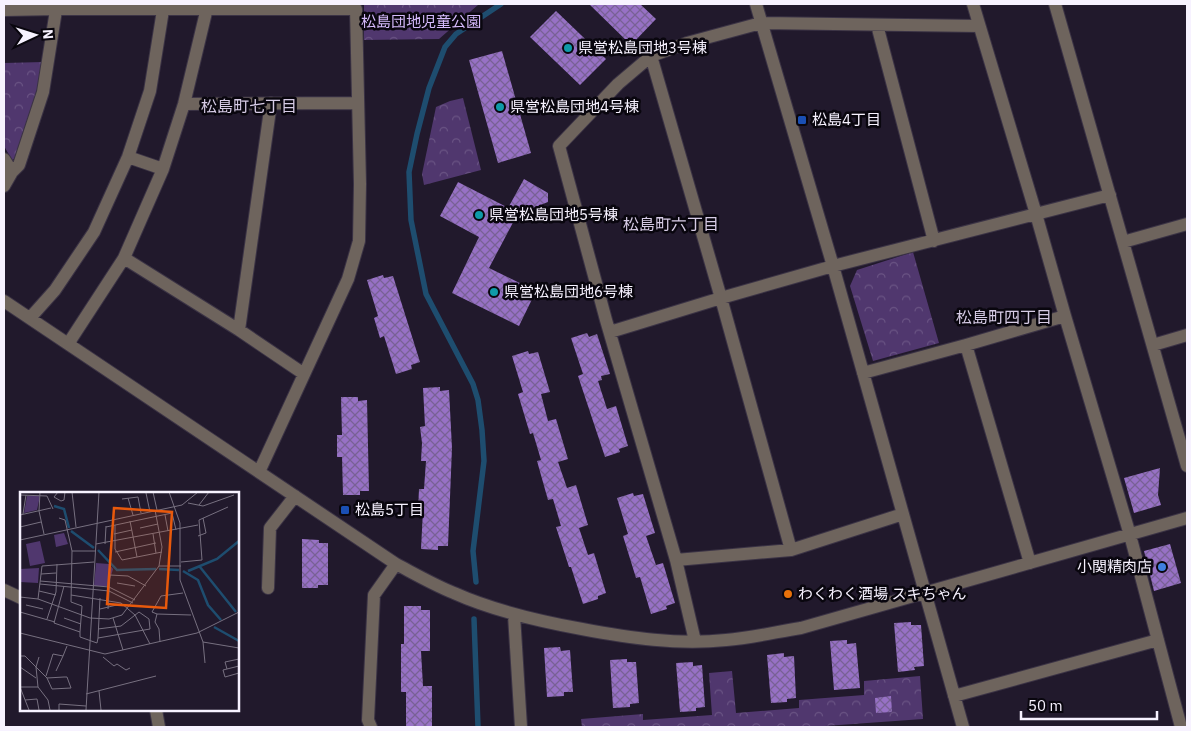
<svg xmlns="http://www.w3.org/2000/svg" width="1191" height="731" viewBox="0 0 1191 731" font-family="'IBM Plex Sans','Noto Sans JP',sans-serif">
<defs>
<pattern id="park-crowns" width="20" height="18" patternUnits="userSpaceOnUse" patternTransform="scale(1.25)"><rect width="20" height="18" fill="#50376e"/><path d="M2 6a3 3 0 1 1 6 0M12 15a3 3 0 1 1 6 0" fill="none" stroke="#6a5484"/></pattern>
<pattern id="building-cross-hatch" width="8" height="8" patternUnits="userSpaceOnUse" patternTransform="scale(1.25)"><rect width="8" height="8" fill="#9771c5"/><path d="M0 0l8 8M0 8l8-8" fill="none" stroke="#786195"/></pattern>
</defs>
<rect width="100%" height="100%" fill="#21192c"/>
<path fill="url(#park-crowns)" d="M364,4h115l-40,35 -75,1z
M44,62l-24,94 -8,4 -8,-14v-83z
M463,98l18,72 -57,15 -2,-11 14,-67 14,-6z
M913,252l26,91 -66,18 -23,-75 7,-16z
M732,671l4,42 63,-5v-8l65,-5v-14l56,-5 3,43 -112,8h-229l-1,-8 62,-5v6l69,-5 -3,-42z"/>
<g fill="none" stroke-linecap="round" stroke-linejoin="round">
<path stroke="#1e4d6f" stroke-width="5.5" d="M476,582l-3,-31 11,-90 -2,-31 -4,-30 -5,-16 -47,-90 -15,-74 -2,-48 8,-38 12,-46 16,-41 11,-13 45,-30
M474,619l4,108"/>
</g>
<path fill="url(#building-cross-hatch)" d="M589,4h51l16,15 -25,26z
M556,11l50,48 -26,26 -50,-48z
M502,51l29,102 -33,10 -29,-103z
M524,179l24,14v9l-15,6h-25z
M458,182l60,31 -29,55 47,23 -17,35 -67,-33 27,-56 -39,-21z
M383,275l1,3 9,-2 27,86 -9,3 1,4 -16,5 -12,-38 -4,2 -6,-20 4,-2 -11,-36z
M587,333l2,4 8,-3 13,40 -9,2 1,4 -4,1 9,28 9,-3 12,40 -9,3 1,3 -15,5 -27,-81 5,-2 -12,-36z
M528,351l1,3 9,-2 12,40 -9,2 7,27 8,-2 12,40 -10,3 9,26 9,-3 12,40 -9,3 9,27 6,-2 12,40 -8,3v3l-15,5 -12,-37h-2l-13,-40 5,-1 -8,-27 -5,1 -11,-39 4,-1 -8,-27 -3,1 -12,-40 5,-2 -11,-36z
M440,387v4l9,-1 3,58 -4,98h-10v4l-17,-1 2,-39h-5l1,-21h5l2,-28h-5l1,-18 -2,-16 5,-1 -2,-38z
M341,397h17v4l9,-1 2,91h-9v4h-17l-1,-38h-5v-22h5z
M1160,468l-2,27 3,10 -27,8 -10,-35z
M633,493l1,3 9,-2 12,39 -9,3 10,29 7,-2 12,40 -9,3 1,3 -16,5 -11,-37 -4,1 -13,-42 5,-2 -11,-36z
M302,539l17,1v3h9v42h-10v3h-16z
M1170,544l11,39 -27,8 -10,-40z
M404,606h17v4h9v41h-9l2,35h9v41h-26v-35h-5v-48h3z
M911,622v3h10l3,41 -10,1 1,3 -17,2 -4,-49z
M847,640v4l9,-1 4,45 -26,2 -4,-49z
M560,647l1,4 9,-1 3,42h-9v4l-17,1 -3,-49z
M784,653v4l10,-1 2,42 -9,1v3l-16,1 -4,-48z
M627,659v3h9l3,41 -9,1v3l-17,1 -3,-48z
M693,662v4l9,-1 3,42 -9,1v3l-16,1 -4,-49z
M891,696l1,16 -16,1 -1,-15z"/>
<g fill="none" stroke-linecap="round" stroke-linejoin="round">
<defs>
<path id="minor" d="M756,4l77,262 130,461
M973,4l63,210 29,102 65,219 51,192
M1055,4l132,462
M4,10l53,-1h299l4,175 -1,57 -11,38 -89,193
M877,25l57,216
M651,56l70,242 70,252
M184,104l174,-1
M128,157l35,12
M4,159l8,13
M4,186l8,-14 7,-7 24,-73 14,-88
M1123,242l64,-18
M124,258l115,72 65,44
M4,301l392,263c19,10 38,21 58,29 40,18 84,28 128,36 48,9 95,16 144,11 25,-2 50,-8 75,-12l386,-110
M30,318l25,-28 39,-58 34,-75 22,-66 14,-87
M239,330l32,-227
M610,332l111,-34 112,-32 277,-71
M68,344l56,-86 39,-89 21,-65 23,-96v-4
M966,345l64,218
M1153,345l34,-10
M863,373l103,-28 99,-29
M676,560l115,-10 112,-36
M268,588l2,-60 25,-32
M4,590l17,8
M514,615l7,112
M695,641l-19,-81 -70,-240 -47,-174 59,-62 33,-28 36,-13 74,-20 218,3
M954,696l204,-56
M156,710l3,17
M371,727l-3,-7 6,-125 22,-31"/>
</defs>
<use href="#minor" stroke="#3b3345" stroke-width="14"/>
<use href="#minor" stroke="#6e645d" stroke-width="12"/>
</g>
<g fill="#0f9aa8" stroke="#09060e" stroke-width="2">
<circle cx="568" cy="48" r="5"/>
<circle cx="500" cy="107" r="5"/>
<circle cx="479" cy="215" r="5"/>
<circle cx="494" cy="292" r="5"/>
</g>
<g fill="#1a4fb4" stroke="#09060e" stroke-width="2">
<rect x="797" y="115" width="10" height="10" rx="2.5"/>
<rect x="340" y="505" width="10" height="10" rx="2.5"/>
</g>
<circle fill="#3f7fe0" stroke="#09060e" stroke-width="2" cx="1162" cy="567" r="5"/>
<circle fill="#e8710a" stroke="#09060e" stroke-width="2" cx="788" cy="594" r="5"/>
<g text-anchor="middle" stroke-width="5" stroke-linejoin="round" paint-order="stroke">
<g font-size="15" fill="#d5bafb" stroke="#09060e">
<text x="421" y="27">松島団地児童公園</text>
</g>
<g font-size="15" fill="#f7f2ff" stroke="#09060e" text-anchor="start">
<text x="578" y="53">県営松島団地3号棟</text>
<text x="510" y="112">県営松島団地4号棟</text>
<text x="812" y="125">松島4丁目</text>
<text x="489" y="220">県営松島団地5号棟</text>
<text x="504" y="297">県営松島団地6号棟</text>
<text x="355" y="515">松島5丁目</text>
<text x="1152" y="572" text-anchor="end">小関精肉店</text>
<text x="798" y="599">わくわく酒場 スキちゃん</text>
</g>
<g font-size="16" fill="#d6cbe5" stroke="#09060e">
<text x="249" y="112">松島町七丁目</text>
<text x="671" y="230">松島町六丁目</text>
<text x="1004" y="323">松島町四丁目</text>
</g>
</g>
<g transform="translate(20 492)">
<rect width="219" height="219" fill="#21192c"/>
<path d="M44,41l4,11 -12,3 -2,-12z" fill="#50376e"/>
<path d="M7,4h13l-3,14 -13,3zM20,49l5,22 -15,3 -4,-22zM76,71l13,1 4,5 -5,17h-14zM19,76l-1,15 -18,-1v-13z" fill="#50376e"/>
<path fill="none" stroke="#1e4d6f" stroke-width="2.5" d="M34,14l10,3 5,19M51,39l23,17M78,58l19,20 39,-1M180,75l36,45M139,77l20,1M163,79l15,9 10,25 13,15M168,79l29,-12 22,-18M194,135l25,14"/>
<path fill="none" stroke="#777080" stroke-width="1" d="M20,0l-1,19 5,23M38,0l-4,5 7,4 3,-1 1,-8M52,0l4,35M133,0l4,18M149,0l11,31v57l23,62 2,21M126,1l4,19M0,3l27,1 6,13M108,6l5,17M102,7l16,-2 3,16M168,11l15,3 31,-11M179,13l10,-13M3,22l3,-19M0,23l31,-7M145,23l3,16M39,26l6,2 7,31 -1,51 11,4 -2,26M110,29l7,36M95,33v24l7,11 40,-8M0,35l21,-5M86,35l66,-14 4,17M120,36l18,-4M94,42l18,-4M133,42l3,19M178,44l8,-3 -3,-15M0,48l162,-35 16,-13M76,52l102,-19M85,52l1,-18M52,59h24M95,60l41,-9M161,70l21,-2 -3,-40 29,-13M139,74h22M21,82l15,-1M20,89l69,6 26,13M97,91l18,3M20,92l69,7 24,12M44,94l-10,37 26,9v5l17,6 1,-5 52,-9 -1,-10 -10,-7 -18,14 -23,3M19,99l17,4M51,103l50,8 14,12 15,29M0,105l18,2 52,19 19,1 13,-4 37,-49 3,-19 -7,-37M18,107l4,-33 52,-4M6,113l17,4M80,117l21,-5M88,117l2,-34 18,1 18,10M0,120l35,10M137,122l34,1M44,126l17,6M93,126l10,32M27,127l9,-27 1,-28M0,141l85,21 92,-21 42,-21M78,146l2,-40M140,150l-1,-13 -4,-7 2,-8 -5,-2 9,-16 22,-3M183,150l36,6M0,164h5l22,22M83,165l11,9 3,-2 9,6 4,-2M219,174l-16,4 2,7 14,-4M0,175l16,11M207,177l-2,-7 14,-3M36,179l7,-15M26,184l7,-22 10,2 4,-10M44,185h3l4,11 -19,1 -5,-11zM0,195h18l-2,-20 3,-10M0,195l9,23M18,195l10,13 2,10M79,199l2,19M66,202l70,-18M5,208l12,-1 2,11M39,218v-6l27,2M66,218l13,-218"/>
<path fill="#e8590c" fill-opacity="0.15" stroke="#e8590c" stroke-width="2.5" d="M94,16l58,4 -6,96 -59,-4z"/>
<rect width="219" height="219" fill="none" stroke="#f7f2ff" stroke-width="2.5"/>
</g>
<rect width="1191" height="731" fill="none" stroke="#f7f2ff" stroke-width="10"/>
<g transform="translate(35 35) rotate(86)" stroke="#09060e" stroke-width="4" paint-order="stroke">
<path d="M0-4L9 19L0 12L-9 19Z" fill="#f7f2ff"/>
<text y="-8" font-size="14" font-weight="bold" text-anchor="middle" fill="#f7f2ff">N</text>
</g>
<path d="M1021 711v8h136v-8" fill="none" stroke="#f7f2ff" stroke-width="2.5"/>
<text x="1028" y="711" font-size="15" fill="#f7f2ff" stroke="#09060e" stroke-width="4" paint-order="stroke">50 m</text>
</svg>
